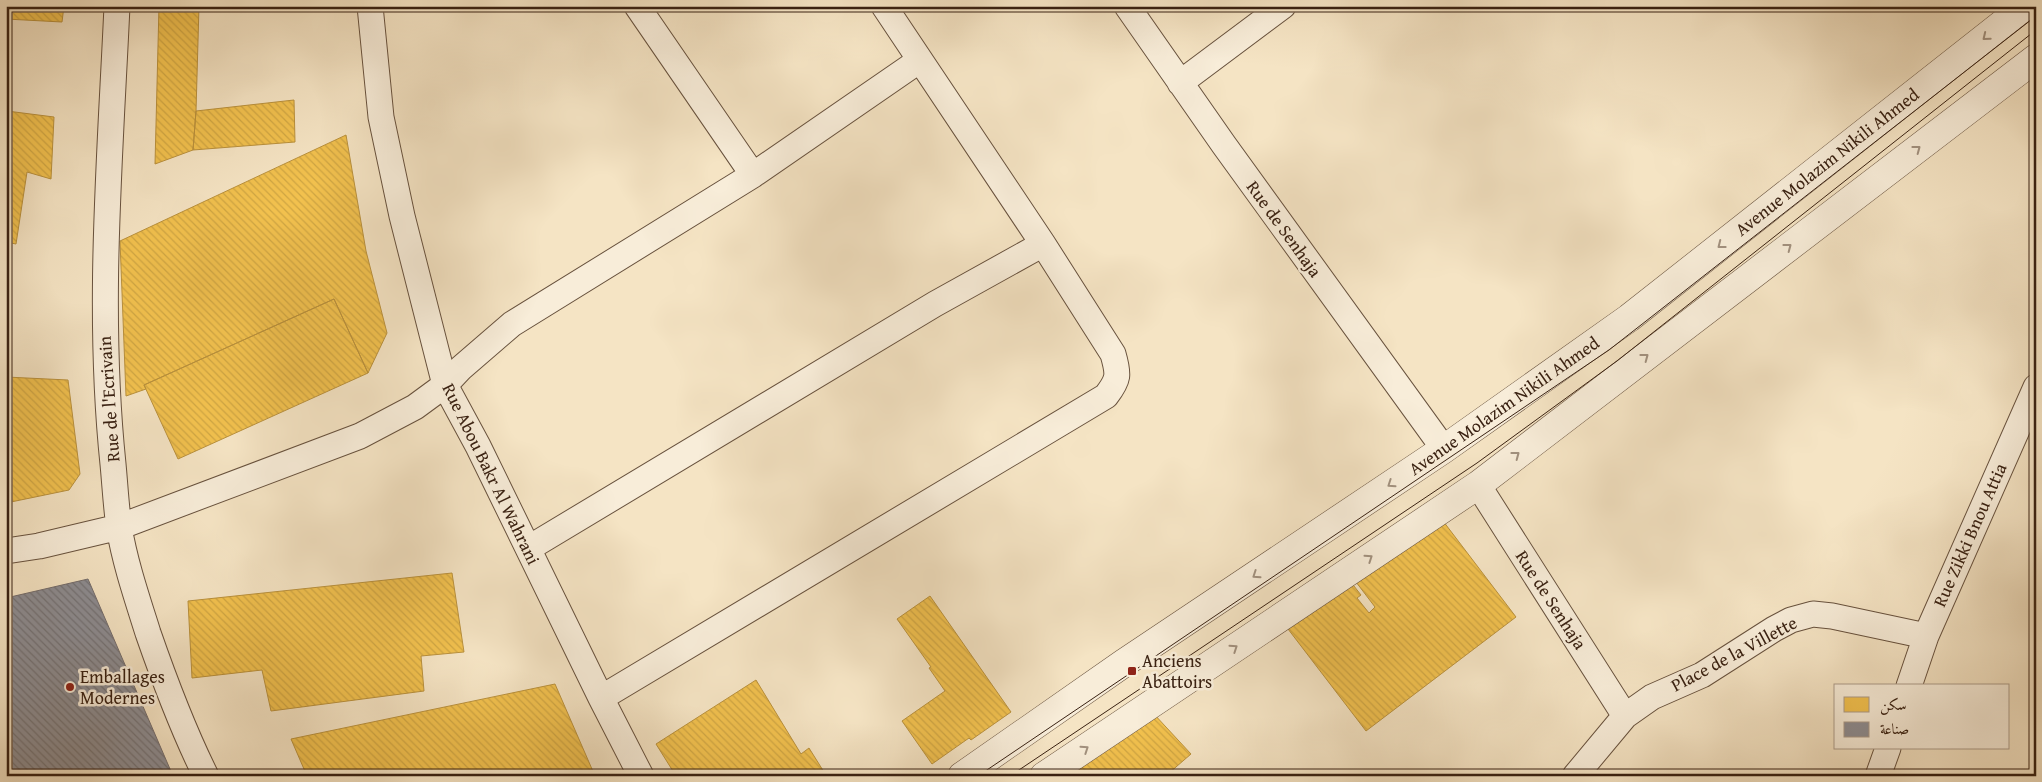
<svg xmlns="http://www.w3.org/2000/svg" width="2042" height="782" viewBox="0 0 2042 782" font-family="'Gentium Book Plus',Amiri,serif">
<defs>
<pattern id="homes-back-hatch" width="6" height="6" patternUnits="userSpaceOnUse" patternTransform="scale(1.25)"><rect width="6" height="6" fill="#f2c14e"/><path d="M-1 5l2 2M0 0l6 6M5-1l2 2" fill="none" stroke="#d0a643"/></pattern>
<pattern id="industry-back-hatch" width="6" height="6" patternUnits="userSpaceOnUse" patternTransform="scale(1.25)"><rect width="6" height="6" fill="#8d8d92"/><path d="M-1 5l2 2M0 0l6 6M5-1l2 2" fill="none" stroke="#747376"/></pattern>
</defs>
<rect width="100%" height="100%" fill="#f5e4c4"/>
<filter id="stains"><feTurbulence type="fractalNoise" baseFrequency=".004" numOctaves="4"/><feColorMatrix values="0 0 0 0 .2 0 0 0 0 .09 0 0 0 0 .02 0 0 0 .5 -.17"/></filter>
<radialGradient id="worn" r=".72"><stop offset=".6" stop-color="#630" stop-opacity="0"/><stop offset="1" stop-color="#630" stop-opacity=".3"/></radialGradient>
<path fill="url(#homes-back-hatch)" stroke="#ba913c" d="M6,6h58l-2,16 -56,-3z
M159,6h40l-3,105 -3,39 -38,14z
M294,100l1,42 -102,8 3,-39z
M7,111l47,6 -3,62 -24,-7 -11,72 -10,-2z
M346,135l20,116 21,82 -19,40 -34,-74 -190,86 2,4 -20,7 -6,-155z
M334,299l34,74 -190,86 -34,-74z
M6,377l62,3 12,94 -11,16 -63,13z
M1440,517l76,100 -150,114 -78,-102 62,-48 11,14 -4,3 12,15 6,-6 -19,-25z
M452,573l12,79 -43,4 3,35 -153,20 -9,-41 -70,8 -4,-77z
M930,596l81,116 -40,28 -2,-2 -37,26 -30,-43 43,-30 -16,-23 2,-1 -34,-48z
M756,680l45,74 8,-6 15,24 2,-2 4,6h-154l-20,-32z
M555,684l40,92h-288l-16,-37z
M1153,713l38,41 -22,19 2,3h-106z"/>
<path fill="url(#industry-back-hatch)" stroke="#746d6c" d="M88,579l85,197h-167v-178z"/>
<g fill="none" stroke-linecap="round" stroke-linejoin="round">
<defs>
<path id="minor" d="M117,6c-7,153 -20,305 -4,458 2,21 3,42 6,63 6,36 18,71 29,106 17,49 35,97 58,143
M370,6l11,111 21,99 43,169 33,61 123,252 40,78
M637,6l116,169
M1127,6l97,139 220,304
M1180,83l103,-77
M1478,485l147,231
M529,548l406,-244 108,-60
M6,551l33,-5 80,-19 241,-91 55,-29 30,-22 16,-17 51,-44 241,-149 167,-115
M1909,686l17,-50 110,-249
M601,698l505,-302c13,-17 13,-21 7,-42l-70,-110 -159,-238
M1575,776l50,-60 27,-19 50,-22 72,-46 17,-9 22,-6 19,2 94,20
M1878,776l10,-28"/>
<path id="tertiary" d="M962,776l162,-113 320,-214 185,-131 396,-312
M1044,776l434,-291 558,-427"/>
</defs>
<use href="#minor" stroke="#68523e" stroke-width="27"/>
<use href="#tertiary" stroke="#68523e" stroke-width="29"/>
<use href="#minor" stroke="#f8edd9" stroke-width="25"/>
<use href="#tertiary" stroke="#f8edd9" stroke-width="28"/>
<path stroke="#392112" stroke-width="1" d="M978,776l631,-426 427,-334
M1010,776l467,-313 140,-102 419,-331"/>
</g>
<defs><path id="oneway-chevron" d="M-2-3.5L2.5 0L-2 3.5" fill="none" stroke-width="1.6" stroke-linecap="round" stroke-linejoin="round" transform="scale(1.25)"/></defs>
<g stroke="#a2917f">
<use href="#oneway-chevron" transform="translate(1986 37) rotate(141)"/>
<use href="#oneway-chevron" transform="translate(1917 149) rotate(-37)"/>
<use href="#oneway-chevron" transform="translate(1721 245) rotate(142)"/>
<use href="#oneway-chevron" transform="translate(1788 247) rotate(-37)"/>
<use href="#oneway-chevron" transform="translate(1645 357) rotate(-37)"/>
<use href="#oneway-chevron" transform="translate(1516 455) rotate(-37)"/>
<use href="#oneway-chevron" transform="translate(1391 484) rotate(146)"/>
<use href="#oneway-chevron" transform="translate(1369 558) rotate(-34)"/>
<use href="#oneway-chevron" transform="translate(1256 575) rotate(146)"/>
<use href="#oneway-chevron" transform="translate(1234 648) rotate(-34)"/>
<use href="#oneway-chevron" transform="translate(1085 749) rotate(-34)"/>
</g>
<g fill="#8f2418" stroke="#f8edd9" stroke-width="2">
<rect x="1127" y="666" width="10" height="10" rx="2.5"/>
<circle cx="70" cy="687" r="5"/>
</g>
<g text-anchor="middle" stroke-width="5" stroke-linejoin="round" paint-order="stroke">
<g font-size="18" fill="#392112" stroke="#f8edd9">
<text transform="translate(1827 162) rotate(-38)" y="6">Avenue Molazim Nikili Ahmed</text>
<text transform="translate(1284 229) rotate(54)" y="6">Rue de Senhaja</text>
<text transform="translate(109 399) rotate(-94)" y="6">Rue de l'Ecrivain</text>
<text transform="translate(1504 406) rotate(-35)" y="6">Avenue Molazim Nikili Ahmed</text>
<text transform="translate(491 474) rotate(64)" y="6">Rue Abou Bakr Al Wahrani</text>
<text transform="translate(1970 535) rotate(-66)" y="6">Rue Zikki Bnou Attia</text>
<text transform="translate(1551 600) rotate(57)" y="6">Rue de Senhaja</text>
<text transform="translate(1734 654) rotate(-28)" y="6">Place de la Villette</text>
</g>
<g font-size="18" fill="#392112" stroke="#f8edd9" text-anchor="start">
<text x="1142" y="667">Anciens<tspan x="1142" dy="21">Abattoirs</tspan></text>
<text x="80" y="683">Emballages<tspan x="80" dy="21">Modernes</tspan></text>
</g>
</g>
<rect width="2042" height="782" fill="none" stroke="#f5e4c4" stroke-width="25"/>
<rect x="8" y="8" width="2027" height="767" fill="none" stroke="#392112" stroke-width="2.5"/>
<rect x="12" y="12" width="2017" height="757" fill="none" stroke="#392112"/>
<rect x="1834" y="684" width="175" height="65" fill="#f8edd9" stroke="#ac9b89"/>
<rect x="1844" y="697" width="25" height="15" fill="#f2c14e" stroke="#ac9b89"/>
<text x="1880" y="710" font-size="15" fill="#392112">سكن</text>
<rect x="1844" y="722" width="25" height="15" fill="#8d8d92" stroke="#ac9b89"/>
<text x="1880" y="734" font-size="15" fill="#392112">صناعة</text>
<rect width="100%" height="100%" filter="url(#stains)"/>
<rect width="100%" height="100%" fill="url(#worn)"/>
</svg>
